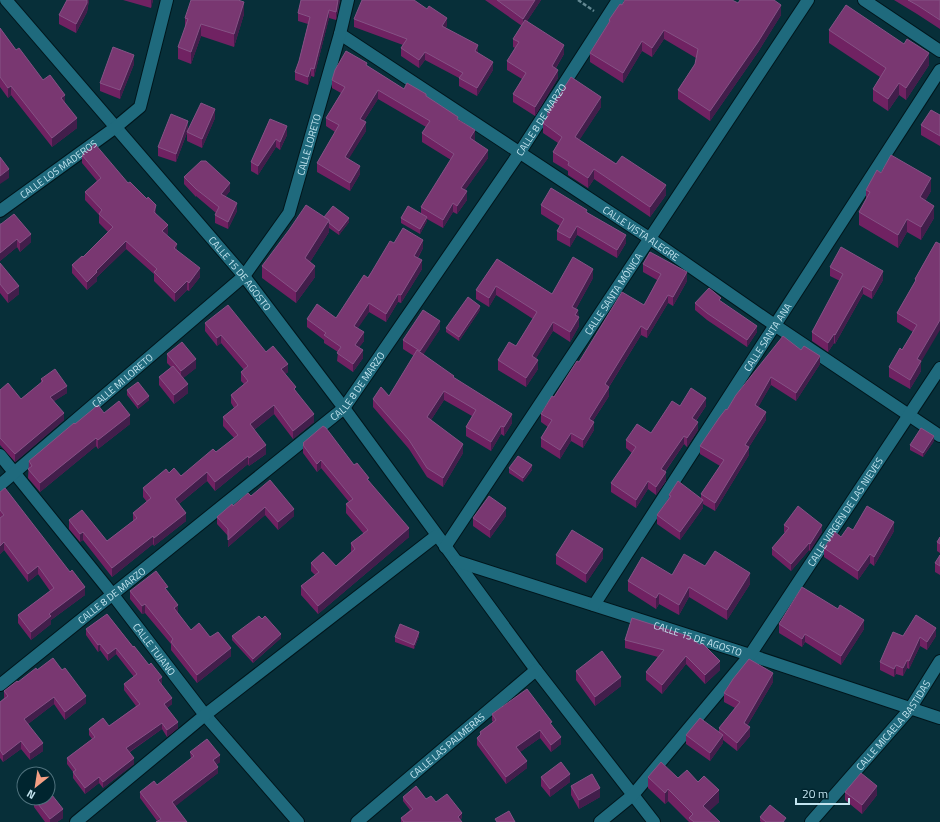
<svg xmlns="http://www.w3.org/2000/svg" width="940" height="822" viewBox="0 0 940 822" font-family="'Titillium Web',sans-serif">
<rect width="100%" height="100%" fill="#072f39"/>
<g fill="none" stroke-linecap="round" stroke-linejoin="round">
<defs>
<g id="minor">
<path id="s1" d="M6,0l238,276 100,132 192,262 118,152"/>
<path d="M864,0l76,51"/>
<path id="s2" d="M340,34l309,204 127,88 164,110"/>
<path id="s3" d="M0,211l116,-84 24,-20 27,-107"/>
<path id="s4" d="M0,455l113,140 92,120 93,107"/>
<path id="s5" d="M0,485l244,-209 45,-63 51,-179 8,-34"/>
<path id="s6" d="M445,547l363,-547"/>
<path id="s7" d="M456,561l294,94 190,63"/>
<path id="s8" d="M594,605l346,-535"/>
<path id="s9" d="M0,685l344,-277 176,-256 98,-152"/>
<path d="M76,822l129,-107 231,-179"/>
<path id="s10" d="M357,822l179,-152"/>
<path id="s11" d="M600,822l33,-27 117,-140 190,-287"/>
<path id="s12" d="M811,822l99,-113 30,-48"/>
</g>
</defs>
<use href="#minor" stroke="#01161c" stroke-width="14"/>
<path stroke="#638892" stroke-width="2.5" stroke-dasharray="4 2" stroke-linecap="butt" d="M578,0l16,11"/>
<use href="#minor" stroke="#1f6a7d" stroke-width="12"/>
</g>
<path fill="#702262" d="M67,0h22l-2,12 -11,21 -17,-9v-9z
M123,0h30l-2,8z
M301,0h39l-4,20 -7,-2 -15,59 -3,-1 -3,9 -13,-5v-8l4,-11 9,-37 -10,-3v-8z
M485,0h56l-14,21 37,33 -8,14 2,10 -23,38 -22,-14v-8l9,-15 -15,-9v-9l8,-13 -2,-1v-8l9,-13z
M894,0h46v29l-23,-15z
M738,3l43,12 -23,37 -48,69 -32,-22v-9l17,-26 1,-6 -32,-19 -12,18 -10,-6 -19,32 -33,-21v-9l19,-31v-2l13,-15z
M244,14l-10,33 -33,-11 -10,28 -13,-5v-12l7,-18v-11z
M354,19l93,7 -2,2 33,25 15,17 -16,26 -18,-10v-8l-34,-18 -6,8 -18,-12v-8l2,-3 -49,-18z
M0,28l16,22 27,30 22,24 12,24 -25,19 -41,-52 -3,3 -8,-11z
M829,30l100,35 -23,35 -7,-5 -11,16 -15,-10v-12l7,-12 -51,-34z
M134,64l-14,35 -20,-8v-8z
M367,66l37,23 22,7 32,24 17,19 -1,1 14,18 -23,32 2,10 -10,14 -4,-2 -10,16 -16,-9v2l-7,13 -19,-11v-5l20,-5v-6l30,-47 -29,-18v-9l4,-6 -48,-28 -14,22 2,10 -18,28 12,15 -10,17 -33,-19v-9l18,-31 -9,-6v-8l15,-25 -9,-5v-8z
M601,107l-22,33 87,55 -16,22 -56,-38 -6,9 -20,-13v-4l-15,-9v-10l5,-9 -15,-10v-10l4,-6v-3z
M940,115v31l-19,-11v-10z
M215,118l-13,30 -15,-7v-8l-11,29 -18,-6v-9l30,-17z
M270,119l17,16 -7,15 -4,-3 -18,28 -7,-4v-9z
M82,155l46,28 28,31 12,20 -2,1 11,15 23,27 -11,14 -2,-1 -12,12 -21,-21v-7l-28,-25 -29,28v4l-10,9 -15,-17v-8l11,-8 25,-25 -9,-9v-8l-14,-15v-8l12,-11 -15,-18z
M881,173l50,18 -6,10 9,17 -13,22 -14,-8 -9,16 -39,-23v-13l7,-13v-9z
M184,177l46,14 -5,6 12,14 -9,18 -13,-6v-8l1,-2 -20,-17v1l-12,-13z
M541,205l46,7 39,31 -9,15 -40,-23 -7,12 -13,-7v-9l3,-5 -19,-12z
M324,217l25,5 -10,13 -10,-7v4l-19,30 5,15 -19,26 -34,-25v-12z
M0,224l31,18 -11,10 -3,-5 -17,14z
M936,242l-15,120v9l-11,18 -21,-12v-10l13,-17 11,-18 -16,-10v-9l18,-31v-3z
M394,243l29,5 -5,10 4,11 -21,34 -3,-1 -12,20 -17,-10 -12,16 7,13 -5,6 4,11 -10,14 -16,-11 1,-9 -14,-9v-3l-17,-13v-8l29,-1z
M497,259l55,35 41,-16 -17,31 2,1 1,16 -9,16 -17,-11 -17,27 2,11 -12,18 -28,-17v-10l18,-14 17,-27 -37,-24 -7,12 -13,-8v-9z
M0,263l19,31 -11,9 -8,-10z
M643,264l44,17 -14,25 -5,-3 -21,35 -6,-3 -32,52v9l-16,25 1,9 -11,18 -12,-7 -11,18 -19,-12v-9l7,-11 -7,-5v-8l13,-17 25,-35 65,-57 13,-25 -14,-8z
M830,267l53,13 -11,19 -9,-5 -28,50 -1,-1 -6,9 -16,-11v-9l28,-51 -10,-5z
M721,301l36,31 -10,15 -40,-27 -12,-10v-7z
M480,310l-21,31 -13,-9v-4z
M205,323l61,29 22,20 -3,2 11,17 18,31 -21,17 -19,-25 -20,16 12,24 -17,12 -1,-2 -33,27 -8,-10 -28,23 7,17 -32,25 -1,-2 -41,33 -29,-37 -3,2 -11,-13v-9l38,21 26,-20v-8l14,-11 -4,-5v-9l26,-15 12,3 35,-24 18,-14 -11,-12v-9l11,-9 -3,-5v-8l13,-11 -3,-3v-9l3,-2 -23,-27 -4,3 -12,-15z
M440,329l-17,25 89,69 -8,13 -3,-2 -10,17 -25,-15v-9l6,-11 -28,-16 -13,20 32,33 -20,34 -16,-10 -18,-28 -36,-42v-8l16,-3 25,-40 -11,-7v-9z
M801,350l19,14 -24,37 -25,-16 -13,22 8,13 -17,27v8l-34,56 -12,-7v4l-23,32 -23,-16v-9l12,-17v-3l32,3v-4l19,-28 -20,-12v-8l27,-36z
M167,354l29,14 -13,10 5,15 -14,11 -15,-19v-8l12,-10 -4,-4z
M41,379l26,14 -13,8 10,19 -49,42 -15,-17v-55l21,9 20,-16z
M127,390l22,10 -11,9 -11,-14z
M680,406h26l-10,15 2,9 -11,17 -3,-3 -19,28 1,9 -10,14 -8,-6 -12,19 -25,-16v-9l21,-30 -6,-5v-8l25,-7z
M104,413l26,11 -32,25 -2,-3 -56,46 -12,-14 1,-17 46,-37z
M934,441l-11,16 -13,-7v-5z
M303,443l51,22 15,16 40,56 -91,77 -17,-19v-9l14,-11 -4,-4v-8l25,3 15,-14v-9l13,-9 -18,-21v-9l3,-2 -28,-34 -4,4 -14,-19z
M509,468l23,2 -9,12 -14,-9z
M0,492l85,103 -34,25v4l-20,16 -13,-17v-8l32,-24 -12,-17 -10,8 -24,-32 -4,4z
M251,496l43,20 -16,14 -13,-15 -37,32v-11l-11,-12v-7l16,-11z
M506,516l-16,22 -17,-12v-8z
M784,525l38,7 -12,19 -1,-1 -18,21 -19,-16v-7l13,-15 -1,-1z
M853,530l41,1 -20,35 -4,-3 -12,17 -34,-23v-9z
M940,537v16l-3,-2v-9z
M556,555l47,3 -17,25 -30,-19z
M940,555v20l-5,-3v-9z
M705,566l45,18 -23,36 -38,-23 -10,18 -20,-11 -3,5 -28,-18v-10l44,-6z
M130,591h38l10,22 13,17 19,7 21,19 -34,27 -26,-33v-6l-26,-31 -3,1 -12,-15z
M107,614l55,69 -1,1 11,20 -5,4 11,20 -11,9 -5,-8 -32,23 4,12 -31,24 -4,-5 -14,11 -12,-16v-6l-6,-8v-6l25,-19 -3,-4v-6l20,-3 27,-20 -12,-16v-6l10,-7 -18,-23 -8,7 -8,-11 -2,2 -12,-17v-6z
M632,618l88,52 -15,14 -19,-20 -24,30 -16,-14v-8l12,-15 -33,-9v-8z
M779,624l85,5 -23,36 -36,-23 -3,5 -23,-14z
M232,636l49,2 -28,25 -21,-23z
M419,636l-5,13 -19,-7v-5z
M903,636h33l-9,14 -7,-4 -11,23 -2,-1 -4,8 -7,-2 -2,3 -14,-7v-8z
M37,670l49,33 -21,17 -11,-16 -26,20 15,27 -13,9 -9,-11 -18,13 -3,-4v-56l4,-4v-7z
M576,671l45,15 -26,20 -19,-26z
M773,682l-26,44 3,10 -13,15 -14,-11v3l-13,18 -24,-17v-9l33,-3v-4l16,-20 -11,-6v-9z
M492,714l60,11 9,19 -10,8 -11,-14 -20,14 7,16 -21,16 -29,-39v-7l3,-3v-3l13,-10 -1,-1z
M190,752l30,10 -4,3 2,8 -43,33 -18,15 -17,-23v-6l17,-7 34,-26z
M541,777l29,5 -20,15 -9,-11z
M648,777l30,1 41,24 -10,9 11,11h-31l-21,-21 -3,3 -17,-16z
M571,786l29,11 -21,12 -8,-14z
M845,792l32,3 -15,19 -17,-14z
M403,797l23,2 10,3 26,16 -2,1 2,3h-61v-4l9,-8 -7,-9z
M34,799l29,19 -6,4h-12l-11,-15z
M760,817l26,5h-25l-1,-1z"/>
<path fill="#421e4b" d="M87,0h2l-2,12 -11,21v-9z
M151,0h2l-2,8z
M338,0h2l-4,20v-8z
M535,0h6l-18,27v-8z
M244,2v12l-10,33v-13z
M781,5v10l-23,37 -48,69v-10z
M329,10v8l-15,59v-8z
M447,18v8l-5,8v-8z
M201,24v12l-10,28v-12z
M664,30v9l-12,18v-9z
M642,41v10l-19,32v-10z
M478,45v8l-3,-2z
M564,45v9l-12,20v-8z
M425,52v8l-6,8v-8z
M929,53v12l-23,35v-12z
M134,55v9l-14,35v-9z
M493,62v8l-16,26v-8z
M311,68v8l-3,9v-8z
M558,70v8l-23,38v-9z
M899,83v12l-11,16v-12z
M11,86v9l-3,3v-10z
M378,90v9l-18,28v-8z
M65,95v9l-4,-6z
M601,97v10l-26,40v-10z
M215,109v9l-13,30v-9z
M77,118v10l-25,19v-9z
M188,121v9l-12,32v-8z
M366,122v9l-21,34v-8z
M287,126v9l-7,15v-8z
M475,130v9l-5,7v-8z
M276,139v8l-18,28v-9z
M488,150v8l-27,38v-8z
M360,166v8l-10,17v-8z
M9,169v9l-9,6v-8z
M594,169v10l-6,9v-10z
M931,178v13l-11,19v-13z
M230,183v8l-9,11v-8z
M666,185v10l-16,22v-10z
M467,191v9l-10,14v-8z
M237,203v8l-9,18v-7z
M453,203v9l-10,16v-8z
M156,205v9l-2,-2z
M934,206v12l-13,22v-13z
M427,217v4l-7,13v-5z
M349,218v4l-10,13v-4z
M907,219v13l-9,16v-13z
M329,220v12l-24,38v-12z
M168,225v9l-6,5v-8z
M577,226v9l-7,12v-9z
M31,234v8l-11,10v-9z
M626,235v8l-9,15v-8z
M17,239v8l-17,14v-8z
M423,240v8l-9,16v-8z
M126,241v8l-29,28v4l-10,9v-8l9,-11z
M177,244v9l-3,-5z
M422,260v9l-21,34v-8z
M315,266v11l-19,26v-11z
M200,268v9l-11,14v-8z
M593,269v9l-21,38v-9z
M883,271v9l-11,19v-8z
M687,272v9l-14,25v-9z
M187,281v9l-12,12v-9z
M19,286v8l-11,9v-9z
M496,286v9l-7,12v-9z
M863,286v8l-28,50v-9z
M398,294v8l-12,20v-8z
M668,295v8l-21,35v-8z
M369,303v9l-15,22v-8z
M480,306v4l-21,31v-4z
M578,310l1,16 -9,16v-10l5,-17z
M940,320v10l-19,32v9l-11,18v-9l7,-21z
M440,321v8l-20,31v-9z
M553,322v9l-21,34v-9z
M641,326v9l-36,58v-9z
M757,326v6l-10,15v-7z
M364,332v9l-9,12v-8z
M834,334v9l-6,9v-9z
M221,335v8l-4,3v-8z
M363,350v8l-10,14v-8z
M820,356v8l-24,37v-8z
M196,359v9l-15,12v-9z
M538,360v9l-12,18v-9z
M288,364v8l-7,6v-9z
M771,377v8l-16,28v-8z
M188,384v9l-14,11v-9z
M67,386v7l-17,11v-7z
M609,387v9l-20,31v-8z
M444,391v9l-17,26v-9z
M149,396v4l-11,9v-4z
M706,398v8l-14,20v-8z
M274,405v9l-24,19v-9z
M766,412v8l-21,33v-8z
M64,413v7l-49,42v-8z
M314,414v8l-21,17v-8z
M512,414v9l-8,13v-9z
M130,415v9l-32,25v-9z
M594,422v8l-11,18v-8z
M698,422v8l-11,17v-9z
M501,426v8l-10,17v-9z
M571,433v8l-11,18v-9z
M684,436v8l-23,33v-8z
M934,436v5l-11,16v-4z
M96,438v8l-56,46v-9z
M463,444v9l-20,34v-9z
M266,445v9l-17,12v-8z
M749,447v8l-34,56v-8z
M248,456v8l-33,27v-9z
M321,460v8l-4,4v-8z
M532,465v5l-9,12v-4z
M207,472v9l-32,26v-8z
M666,472v9l-10,14v-8z
M648,481v8l-12,19v-8z
M703,500v8l-23,32v-8z
M265,507v8l-37,32v-7z
M506,508v8l-16,22v-8z
M294,509v7l-16,14v-8z
M186,513v8l-32,25v-8z
M894,522v9l-20,35v-9z
M822,525v7l-12,19v-7z
M409,528v9l-91,77v-8z
M83,532v8l-3,2v-8z
M153,536v8l-41,33v-9z
M4,542v8l-4,4v-8z
M809,543v7l-18,21v-7z
M603,549v9l-17,25v-9z
M870,554v9l-12,17v-9z
M38,566v8l-10,8v-8z
M750,573v11l-23,36v-10z
M85,587v8l-34,25v4l-20,16v-8l18,-18z
M689,587v10l-10,18v-10z
M659,593v11l-3,5v-11z
M145,604v9l-3,1v-8z
M178,605v8l-4,4v-9z
M864,620v9l-23,36v-9z
M936,628v8l-9,14v-8z
M419,632v4l-5,13v-4z
M281,634v4l-28,25v-4z
M805,634v8l-3,5v-8z
M920,637v9l-11,23v-8z
M100,644v6l-2,2v-7z
M116,648v6l-8,7v-7z
M231,648v8l-34,27v-8z
M686,656v8l-24,30v-9z
M907,660v8l-4,8v-8z
M720,661v9l-15,14v-9z
M896,665v9l-2,3v-8z
M773,673v9l-29,49v-8z
M162,677v6l-4,3v-6z
M621,677v9l-26,20v-9z
M86,696v7l-21,17v-8z
M54,697v7l-30,23v-8z
M172,698v6l-8,6v-6z
M178,722v6l-11,9v-7z
M162,723v6l-36,25v-6z
M750,727v9l-13,15v-8z
M540,730v8l-24,17v-8z
M723,735v8l-13,18v-8z
M561,737v7l-10,8v-7z
M21,741v8l-18,13v-7z
M43,743v8l-13,9v-7z
M220,755v7l-7,5v-7z
M134,758v6l-31,24v-6z
M527,761v7l-21,16v-7z
M218,767v6l-46,36v-7z
M570,774v8l-20,15v-8z
M99,777v6l-14,11v-6z
M877,786v9l-15,19v-9z
M600,788v9l-21,12v-9z
M668,789v12l-3,3v-11z
M719,790v12l-16,15v-11z
M63,809v9l-6,4h-7v-3z
M462,813v5l-4,3v-4z"/>
<path fill="#793771" stroke="#855285" d="M67,0h20v3l-11,21 -17,-9z
M191,0h47l6,2 -10,32 -33,-10 -10,28 -13,-5 10,-28 -3,-1z
M301,0h37l-2,12 -7,-2 -15,59 -3,-1 -3,9 -13,-5 4,-11 11,-44 -12,-4z
M362,0h52l13,9 2,-3 18,12 -5,8 36,19 -3,6 18,11 -16,26 -18,-10 4,-5 -38,-21 -6,8 -18,-12 6,-9 -53,-20z
M497,0h38l-12,19z
M625,0h107l6,3 2,-3h34l7,5 -23,37 -48,69 -32,-21 17,-26 3,-15 -34,-19 -12,18 -10,-7 -19,32 -33,-20 20,-32 -1,-1 11,-16 2,1z
M908,0h32v20l-23,-15z
M846,5l58,39 3,-5 22,14 -23,35 -7,-5 -11,16 -15,-10 13,-21 -57,-38z
M525,20l39,25 -12,21 6,4 -23,37 -22,-13 13,-21 -19,-12 12,-19 -6,-3z
M0,28l16,22 3,-2 24,32 7,-5 15,20 -4,3 16,20 -25,20 -41,-52 -3,2 -8,-11z
M113,47l21,8 -14,35 -20,-7z
M346,51l21,12 -1,2 38,24 3,-6 19,11v2l32,21 -1,2 18,11 -5,8 18,12 -27,38 6,3 -10,15 -4,-3 -10,17 -22,-13 33,-53 -32,-21 8,-12 -52,-31 -18,29 6,3 -21,35 15,9 -10,17 -33,-20 22,-38 -13,-7 19,-31 -13,-7 3,-10z
M571,77l30,20 -26,40 41,27 6,-8 44,29 -16,22 -56,-38 -6,9 -20,-13 1,-3 -16,-10 9,-15 -19,-14 6,-8 -2,-1z
M201,103l14,6 -13,30 -15,-7z
M931,110l9,5v21l-19,-11z
M171,114l17,7 -12,33 -18,-7z
M270,119l17,7 -7,16 -4,-3 -18,27 -7,-4z
M95,144l33,39 2,-1 17,17 1,-2 8,8 -2,7 14,13 -6,6 15,13 -3,4 26,20 -11,15 -2,-2 -12,12 -21,-21 3,-3 -31,-28 -30,30 1,1 -10,10 -15,-17 10,-9 1,1 30,-30 -14,-13 3,-4 -17,-18 16,-14 -19,-23z
M891,155l40,23 -11,19 14,9 -13,21 -14,-8 -9,16 -39,-23 11,-20 -4,-2 11,-20 4,3z
M0,157l9,12 -9,7z
M201,161h5l24,22 -9,11 16,9 -9,19 -13,-7 4,-8 -23,-18 -12,-12z
M551,188l36,22 -1,2 40,23 -9,15 -40,-24 -7,12 -13,-7 7,-12 -23,-14z
M306,205l23,15 -24,38 10,8 -19,26 -34,-26 27,-36z
M333,206l16,12 -10,13 -10,-8v-3l-5,-3z
M408,206l19,11 -7,12 -19,-11z
M14,214l17,20 -11,9 -3,-4 -17,14v-29h1z
M403,228l20,12 -9,16 8,4 -21,35 -3,-1 -12,20 -17,-11 -15,23 10,6 -9,13 8,5 -10,14 -16,-11 4,-6 -17,-12 2,-2 -19,-14 10,-15 19,14 28,-43 4,3 22,-37 4,2z
M936,242l4,2v76l-23,39 4,2 -11,19 -21,-13 11,-19 2,2 15,-25 -20,-12 19,-33 -1,-1z
M841,247l42,24 -11,20 -9,-5 -28,49 -1,-1 -6,9 -16,-11 31,-58 -13,-7z
M650,252l37,20 -14,25 -5,-2 -21,35 -6,-4 -36,58 4,3 -20,32 5,3 -11,18 -12,-7 -11,17 -19,-12 11,-18 -11,-6 11,-18 2,1 23,-36 2,1 43,-70 22,13 17,-31 -18,-10z
M573,257l20,12 -21,38 6,3 -3,5 4,2 -9,15 -17,-10 -21,34 6,4 -12,18 -28,-18 11,-18 7,4 21,-34 -41,-26 -7,12 -13,-8 21,-31 55,35z
M0,263l19,23 -11,8 -8,-10z
M709,288l12,10 -2,2 38,26 -10,14 -40,-27 -12,-10z
M468,297l12,9 -21,31 -13,-9z
M228,305l38,47 7,-6 15,18 -7,5 15,18 -2,2 20,25 -21,17 -19,-26 -24,19 16,21 -17,13 -1,-2 -33,26 -8,-10 -32,27 11,14 -32,25 -1,-2 -41,32 -29,-36 -3,2 -11,-14 13,-10 25,31 30,-23 -4,-5 18,-15 -8,-10 23,-19 3,4 5,-5 7,8 32,-27 3,3 22,-17 -15,-18 15,-12 -7,-10 17,-14 -7,-9 7,-6 -27,-31 -4,3 -12,-15z
M423,310l17,11 -20,30 -17,-11z
M783,336l18,14 3,-4 16,10 -24,37 -25,-16 -16,28 11,7 -21,33 4,2 -34,56 -14,-9 23,-34 -24,-14 19,-28 7,-9 1,1 9,-15z
M182,342l14,17 -15,12 -14,-17z
M417,350l37,26 -1,1 59,37 -8,13 -3,-1 -10,16 -25,-15 10,-17 -32,-19 -17,26 36,27 -20,34 -16,-10 -18,-28 -36,-41 8,-12 8,9z
M173,366l15,18 -14,11 -15,-18z
M55,369l12,17 -17,11 14,16 -49,41 -15,-16v-48l8,-7 13,16 22,-18 -2,-2z
M138,382l11,14 -11,9 -11,-15z
M691,388l15,10 -14,20 6,4 -11,16 -3,-2 -23,33 5,3 -10,15 -8,-6 -12,19 -25,-17 25,-36 -10,-7 11,-16 14,9 21,-32 8,5z
M119,401l11,14 -32,25 -2,-2 -56,45 -12,-14 4,-3 -3,-5 45,-38 1,1 23,-19 6,8z
M323,426l3,2 28,37 3,-2 12,15 -2,1 42,49 -91,78 -17,-20 18,-14 -8,-9 12,-11 13,14 19,-17 -4,-6 17,-13 -22,-26 7,-5 -32,-39 -4,4 -14,-19 1,-1 -1,-1z
M921,428l13,8 -11,17 -13,-8z
M518,456l14,9 -9,13 -14,-10z
M270,480l24,29 -16,13 -13,-15 -37,33v-11l-11,-12 15,-13 1,2 15,-13 3,3z
M678,481l25,19 -23,32 -23,-17 14,-19 -2,-1z
M5,488l65,84 2,-2 13,17 -36,27 2,2 -20,16 -13,-17 36,-27 -16,-22 -10,8 -24,-32 -4,4v-28l4,-3 -4,-5v-18z
M489,496l17,12 -16,22 -17,-12z
M798,506l24,19 -12,19 -1,-1 -18,21 -19,-16 17,-20 -5,-3z
M867,506l27,16 -20,35 -4,-3 -12,17 -34,-23 11,-16 6,5 7,-10 5,3z
M572,530l31,19 -17,25 -30,-19z
M940,537v7l-3,-2z
M715,551l35,22 -23,37 -38,-23 -10,18 -20,-12 -3,5 -28,-17 14,-24 30,18 12,-21 21,12z
M940,555v11l-5,-3z
M156,571l12,16 -3,1 13,17 -4,3 17,22 8,-7 11,14 8,-5 13,16 -34,27 -26,-33 2,-3 -28,-35 -3,2 -12,-15z
M802,587l36,22 2,-4 24,15 -23,36 -36,-22 -3,5 -23,-15z
M107,614l26,33 1,-1 15,19 2,-2 11,14 -4,3 14,18 -8,6 14,18 -11,8 -5,-7 -36,25 8,10 -31,24 -4,-5 -14,11 -12,-16 3,-2 -9,-12 28,-21 -6,-8 14,-11 6,8 31,-22 -16,-20 13,-10 -21,-26 -8,6 -8,-10 -2,1 -12,-16z
M916,615l20,13 -9,14 -7,-5 -11,24 -2,-1 -4,8 -7,-3 -2,4 -14,-7 13,-30 10,4z
M259,616l3,3 3,-3 16,18 -28,25 -21,-23z
M632,618l56,18 12,9 2,-2 18,18 -15,14 -19,-19 -24,29 -16,-13 18,-22 -39,-10z
M400,624l19,8 -5,13 -19,-8z
M602,651l19,26 -26,20 -19,-26z
M53,658l9,12 3,-2 21,28 -21,16 -11,-15 -30,22 19,24 -13,10 -9,-12 -18,14 -3,-5v-48l8,-6 -4,-5 13,-10 1,1 18,-14 1,2z
M749,659l24,14 -29,50 6,4 -13,16 -18,-15 21,-26 -16,-9 9,-14z
M527,689l25,33 -2,1 11,14 -10,8 -11,-15 -24,17 11,14 -21,16 -29,-39 4,-4 -1,-2 16,-12 -4,-6z
M700,718l23,17 -13,18 -24,-18z
M207,739l13,16 -7,5 5,7 -46,35 15,20h-31l5,-3 -21,-27 14,-11 3,4 37,-29 -4,-4z
M561,762l9,12 -20,15 -9,-12z
M661,762l17,16 9,-8 11,12 6,-6 15,14 -16,16 17,16h-26l-5,-4 4,-4 -25,-25 -3,4 -17,-16z
M861,773l16,13 -15,19 -17,-13z
M592,774l8,14 -21,12 -8,-14z
M416,786l10,13 5,-3 5,6 11,-8 15,19 -4,4 4,5h-58l-3,-4 12,-9 -10,-12z
M48,790l15,19 -13,10 -16,-20 1,-1h13z
M770,805l16,13 -3,4h-17l-6,-5z
M509,811l6,11h-18l-2,-3z"/>
<g text-anchor="middle" stroke-width="3.5" stroke-linejoin="round" paint-order="stroke">
<g font-size="10" fill="#c3e4ef" stroke="#00252f">
<text dy="4" stroke="none"><textPath href="#s9" startOffset="791">CALLE 8 DE MARZO</textPath></text>
<text dy="4" stroke="none"><textPath href="#s5" startOffset="470">CALLE LORETO</textPath></text>
<text dy="4" stroke="none"><textPath href="#s3" startOffset="72">CALLE LOS MADEROS</textPath></text>
<text dy="4" stroke="none"><textPath href="#s2" startOffset="361">CALLE VISTA ALEGRE</textPath></text>
<text dy="4" stroke="none"><textPath href="#s1" startOffset="360">CALLE 15 DE AGOSTO</textPath></text>
<text dy="4" stroke="none"><textPath href="#s6" startOffset="304">CALLE SANTA MÓNICA</textPath></text>
<text dy="4" stroke="none"><textPath href="#s8" startOffset="319">CALLE SANTA ANA</textPath></text>
<text dy="4" stroke="none"><textPath href="#s5" startOffset="161">CALLE MI LORETO</textPath></text>
<text dy="4" stroke="none"><textPath href="#s9" startOffset="467">CALLE 8 DE MARZO</textPath></text>
<text dy="4" stroke="none"><textPath href="#s11" startOffset="397">CALLE VIRGEN DE LAS NIEVES</textPath></text>
<text dy="4" stroke="none"><textPath href="#s9" startOffset="143">CALLE 8 DE MARZO</textPath></text>
<text dy="4" stroke="none"><textPath href="#s7" startOffset="254">CALLE 15 DE AGOSTO</textPath></text>
<text dy="4" stroke="none"><textPath href="#s4" startOffset="248">CALLE TUJANO</textPath></text>
<text dy="4" stroke="none"><textPath href="#s12" startOffset="127">CALLE MICAELA BASTIDAS</textPath></text>
<text dy="4" stroke="none"><textPath href="#s10" startOffset="118">CALLE LAS PALMERAS</textPath></text>
</g>
</g>
<g transform="translate(36 786) rotate(210)"><circle r="19" fill="#00252f" stroke="#4e717c"/>
<path d="M0-3L7 15L0 10L-7 15Z" fill="#f39f84"/>
<text y="-6" font-size="11" font-weight="bold" text-anchor="middle" fill="#c3e4ef">N</text>
</g>
<path d="M796 798v6h53v-6" fill="none" stroke="#c3e4ef" stroke-width="2"/>
<text x="802" y="798" font-size="12" fill="#c3e4ef" stroke="#00252f" stroke-width="3" paint-order="stroke">20 m</text>
</svg>
